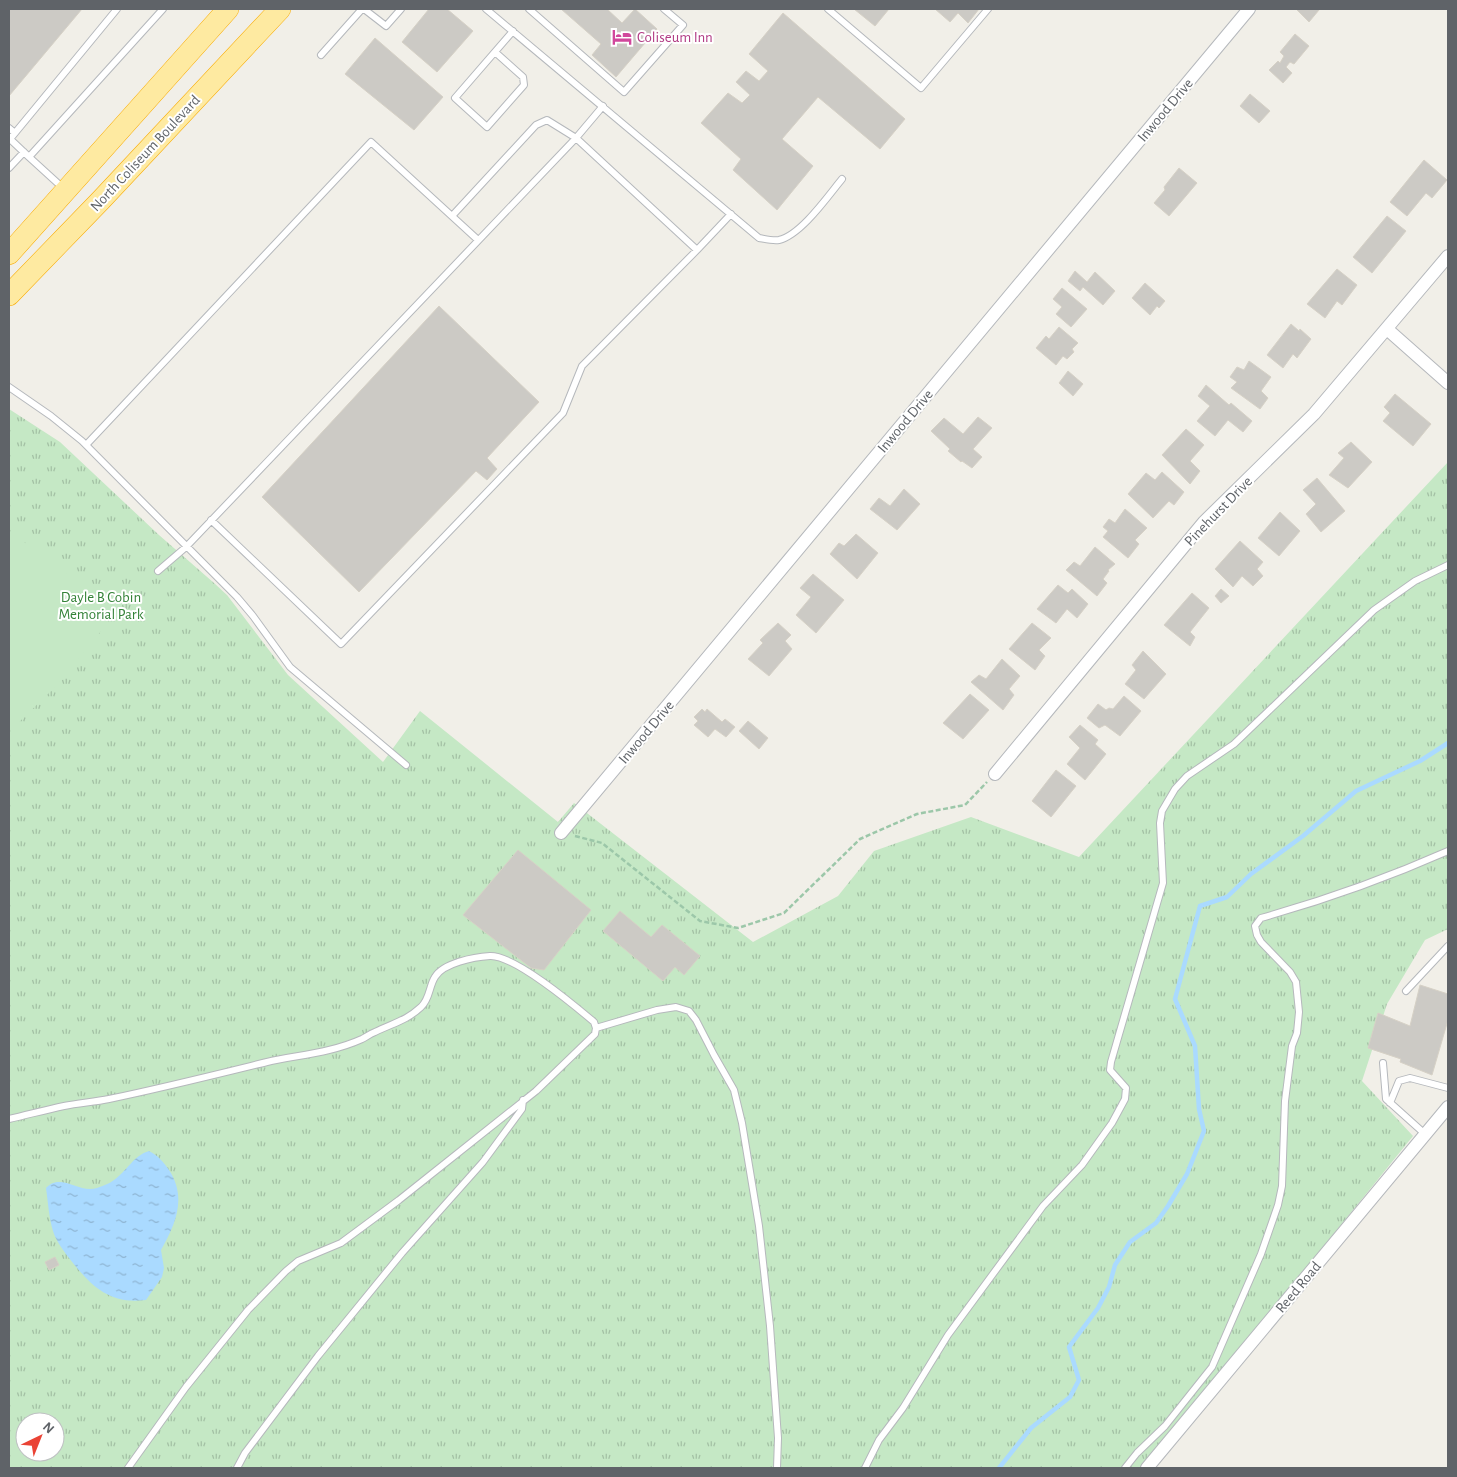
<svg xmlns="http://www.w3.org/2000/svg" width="1457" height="1477" viewBox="0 0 1457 1477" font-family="'Alegreya Sans',sans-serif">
<defs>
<pattern id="grass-tufts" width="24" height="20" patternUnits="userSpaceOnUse" patternTransform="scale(1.25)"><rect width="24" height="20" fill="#c5e8c5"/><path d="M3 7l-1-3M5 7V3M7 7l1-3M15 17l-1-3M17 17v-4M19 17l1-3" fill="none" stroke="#a3c0a4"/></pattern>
<pattern id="water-ripples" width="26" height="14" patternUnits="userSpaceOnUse" patternTransform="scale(1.25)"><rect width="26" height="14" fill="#aadaff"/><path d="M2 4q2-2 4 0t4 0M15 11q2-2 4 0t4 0" fill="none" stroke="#8eb4d2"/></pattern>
</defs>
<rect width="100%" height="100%" fill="#f1efe8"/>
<path fill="url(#grass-tufts)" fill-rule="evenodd" d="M9,409l51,33 99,93 55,48 13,12 61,80 95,87 37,-51 138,111 16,-19 179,139 85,-46 36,-45 97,-34 108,40 369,-395v467l-23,11 -38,64 -25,77 51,55 -269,332h-1135zM25,1422h30v30h-30z"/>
<path fill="#c5e8c5" d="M9,532l42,28 54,47 2,17 -53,64 -45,44z"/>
<path fill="url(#water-ripples)" d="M149,1151c10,5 14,11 20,19 18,27 7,54 -8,80l3,18 -2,9 -16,23c-37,5 -56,-15 -77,-42 -6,-8 -13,-17 -16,-27 -4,-13 -5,-29 -7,-43 15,-16 33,6 51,0 5,-2 12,-4 17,-8 13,-9 20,-25 35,-29z"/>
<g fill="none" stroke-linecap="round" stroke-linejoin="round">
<path stroke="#aadaff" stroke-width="4.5" d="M999,1468l32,-40 39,-31 9,-17 -10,-33 29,-39 11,-21 6,-22 15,-23 26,-19 12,-17 19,-32 17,-43 -5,-22 -4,-63 -20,-47 25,-93 27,-9 24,-23 52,-38 53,-45 64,-30 28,-18"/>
</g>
<path fill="#cccac5" stroke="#d6d1c6" d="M9,9h73l-73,87z
M429,9h18l26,22 -36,41 -35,-30z
M561,9h46l15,14 13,-14 22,20 -41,48 -24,-22 9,-11z
M854,9h35l-14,17z
M935,9h44l-11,14 -10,-10 -8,9z
M1296,9h22l1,1 -10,12z
M783,13l122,106 -25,30 -62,-52 -36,42 31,27 -36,44 -44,-40 8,-11 -40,-36 27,-30 14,10 8,-8 -14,-13 10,-11 13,10 9,-10 -19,-17z
M1295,34l14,12 -15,18 -4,-2 -4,5 6,6 -9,10 -14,-13 9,-9 2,2 4,-7 -4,-4z
M375,38l68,59 -29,33 -69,-56z
M1250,94l20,17 -11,12 -19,-17z
M1424,160l23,20 -15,18 -6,-5 -19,23 -17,-14z
M1179,168l18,15 -28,33 -15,-13 11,-13 -1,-3z
M1387,216l19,15 -34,42 -19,-16z
M1337,269l20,16 -15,20 -5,-4 -12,17 -18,-14z
M1075,271l12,11 8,-10 20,19 -12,14 -20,-18 -3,4 -12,-10z
M1145,283l20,18 -6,7 -2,-2 -7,9 -18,-17z
M1062,288l25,21 -16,18 -15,-13 6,-7 -9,-8z
M439,306l100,96 -52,56 10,11 -10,11 -11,-9 -117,121 -97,-95z
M1291,324l8,7 1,-2 11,10 -14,19 -4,-4 -10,14 -16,-13z
M1059,327l19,16 -6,6 2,3 -7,7 -4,-3 -7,9 -20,-17 10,-12 3,3z
M1249,361l22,16 -10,14 7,7 -8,11 -29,-21 6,-6 -7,-5 7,-10 7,3z
M1068,371l15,13 -10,12 -14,-13z
M1206,385l23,20 2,-2 21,18 -9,11 -15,-12 -13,16 -18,-15 13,-15 -12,-10z
M1395,394l36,30 -18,22 -30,-25 7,-8 -6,-6z
M978,417l14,11 -19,21 9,8 -10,11 -10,-7 -1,1 -13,-11 2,-2 -19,-18 13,-13 19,16z
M1186,429l18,16 -14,16 10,10 -10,13 -28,-29z
M1351,442l21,20 -24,26 -19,-13 15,-17 -6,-5z
M1162,472l22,20 -10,13 -5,-4 -16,17 -25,-24 18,-21 9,7z
M1317,478l28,33 -24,21 -15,-18 10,-10 -13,-14z
M904,489l16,15 -23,26 -27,-21 9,-11 11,8z
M1125,509l22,19 -12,12 4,4 -11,14 -25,-21 5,-6 -5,-4 6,-8 6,4z
M1280,512l20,19 -21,25 -21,-18z
M856,534l22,19 -21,26 -27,-25 9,-11 5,3z
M1240,541l23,21 -6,7 6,7 -10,10 -11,-10 -9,11 -18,-18z
M1095,547l20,17 -7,6 1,1 -6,8 4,4 -10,13 -31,-26 8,-8 6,4z
M813,574l31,26 -28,33 -20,-18 15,-18 -11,-9z
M1058,585l10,8 4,-4 16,15 -11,14 -10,-9 -11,14 -19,-14z
M1221,589l8,7 -8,7 -6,-7z
M1192,593l17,15 -19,24 5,5 -5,9 -26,-21z
M778,623l13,12 -6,6 7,8 -23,27 -21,-17 15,-16 -3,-3z
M1032,623l19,15 -12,12 6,6 -10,14 -26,-21z
M1143,651l23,23 -22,25 -19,-15 11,-14 -4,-5z
M1002,659l18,17 -11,13 5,6 -11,15 -32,-28 8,-7 7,4z
M970,694l19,16 -26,29 -20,-16z
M1124,696l17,15 -21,25 -15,-11 -6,3 -12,-10 11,-14 8,6 3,-2 4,1z
M702,709l3,3 2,-3 15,13 3,-3 10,8 -9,10 -11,-8 -7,8 -14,-12 4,-4 -4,-4z
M748,721l20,17 -9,11 -20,-18z
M1080,725l18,15 -3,4 11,10 -21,26 -18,-16 13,-16 -11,-11z
M1056,770l20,16 -25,31 -19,-16z
M518,850l73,60 -47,60 -13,-2 -68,-53z
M620,911l31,26 11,-12 38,31 -16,19 -9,-8 -12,14 -60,-50z
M1420,985l28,9v26l-16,55 -32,-13 1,-3 -33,-11 10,-35 32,13z
M55,1257l4,8 -10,5 -4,-8z"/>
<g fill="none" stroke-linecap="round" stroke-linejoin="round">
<defs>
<path id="service" d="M364,9l22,17 15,-17
M486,9l273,229c6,1 14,3 20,2 22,-5 49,-44 63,-61
M529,9l95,83 59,-67 -19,-16
M828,9l93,79 67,-79
M495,52l28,25 1,8 -37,42 -32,-29 58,-67
M321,55l41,-46
M9,128l6,5
M29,157l-19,-18 107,-130
M9,168l15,-16
M63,188l-34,-31 134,-148
M697,250l34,-36
M9,387l42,29 31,25 155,156 16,19 37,51 116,98
M86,445l285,-303 107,98
M211,520l130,124 222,-231 19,-47 115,-116 -121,-112 -29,-18 -11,5 -84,91
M158,571l28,-24 390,-409 27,-32
M1406,991l42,-45
M596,1028l61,-18 19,-3 13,4 7,9 18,35 20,35 8,33 17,103 11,100 8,112 -1,30
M1383,1063l3,36 39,35
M1390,1103l9,-22 11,-3 38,10
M9,1119c18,-4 36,-9 55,-13 15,-3 30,-4 45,-7 53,-11 105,-24 158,-37 31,-7 64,-9 95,-23 4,-2 8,-5 13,-7 18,-9 31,-11 46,-25 9,-8 8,-21 14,-30 8,-14 39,-20 55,-21 24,-1 84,49 104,66l2,6 -1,6 -59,57 -137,109 -58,43 -43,18 -12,10 -38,39 -62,77 -58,81
M237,1468l8,-15 73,-97 84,-103 81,-91 39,-53 1,-9
M865,1468l14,-28 24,-32 45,-73 95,-129 39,-41 30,-42 13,-24 1,-11 -16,-18 1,-8 52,-179 -3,-60 2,-12 13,-22 12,-13 47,-32 140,-134 41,-29 33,-16
M1125,1468l12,-15 28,-27 47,-59 49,-113 17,-49 4,-19 3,-85 7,-55 5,-13 2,-21 -3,-30 -6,-10 -29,-30 -4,-7 -2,-9 6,-8c64,-18 126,-40 187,-67"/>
<path id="minor" d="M1387,329l61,54
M995,774l209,-252 110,-108 134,-158
M561,833l688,-824
M1147,1468l301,-361"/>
<path id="trunk" d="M9,254l219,-245
M9,295l92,-95 179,-191"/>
</defs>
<use href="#service" stroke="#b5b8bc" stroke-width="8"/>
<use href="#minor" stroke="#b5b8bc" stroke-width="14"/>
<use href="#trunk" stroke="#f9ab00" stroke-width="22"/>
<path stroke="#9cc7a9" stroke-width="2.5" stroke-dasharray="5 2.5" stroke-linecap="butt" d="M575,836l27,7 98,78 38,7 46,-15 76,-74 57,-25 48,-9 22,-23"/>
<use href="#service" stroke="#fff" stroke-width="6"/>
<use href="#minor" stroke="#fff" stroke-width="12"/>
<use href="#trunk" stroke="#feeaa1" stroke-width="21"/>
</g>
<defs>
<symbol id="hotel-bare" viewBox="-9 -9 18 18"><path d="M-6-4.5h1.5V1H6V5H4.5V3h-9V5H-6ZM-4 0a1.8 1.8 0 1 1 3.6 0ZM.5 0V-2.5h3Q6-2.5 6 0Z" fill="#d1479c" stroke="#fff" stroke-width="2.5" paint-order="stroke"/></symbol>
</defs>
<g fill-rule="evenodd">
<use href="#hotel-bare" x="608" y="23" width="28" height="28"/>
</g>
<g text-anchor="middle" stroke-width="4" stroke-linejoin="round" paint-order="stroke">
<g font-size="15" fill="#b23c85" stroke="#fff" text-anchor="start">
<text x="637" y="42">Coliseum Inn</text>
</g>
<g font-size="15" fill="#5f6368" stroke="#fff">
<text transform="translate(1165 110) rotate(-50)" y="5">Inwood Drive</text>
<text transform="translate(145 153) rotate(-47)" y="5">North Coliseum Boulevard</text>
<text transform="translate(905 421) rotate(-50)" y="5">Inwood Drive</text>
<text transform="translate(1218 511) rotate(-46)" y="5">Pinehurst Drive</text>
<text transform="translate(646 732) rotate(-50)" y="5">Inwood Drive</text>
<text transform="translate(1298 1287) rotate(-50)" y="5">Reed Road</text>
</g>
<g font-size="15" fill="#348238" stroke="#fff">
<text x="101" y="602">Dayle B Cobin<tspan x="101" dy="17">Memorial Park</tspan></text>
</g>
</g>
<rect width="1457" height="1477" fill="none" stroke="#5f6368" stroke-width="20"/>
<g transform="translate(40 1437) rotate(43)"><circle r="24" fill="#ffffff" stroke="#bfc1c3"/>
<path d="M0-4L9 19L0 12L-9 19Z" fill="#ea4335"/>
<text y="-8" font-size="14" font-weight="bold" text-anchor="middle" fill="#5f6368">N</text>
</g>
</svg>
